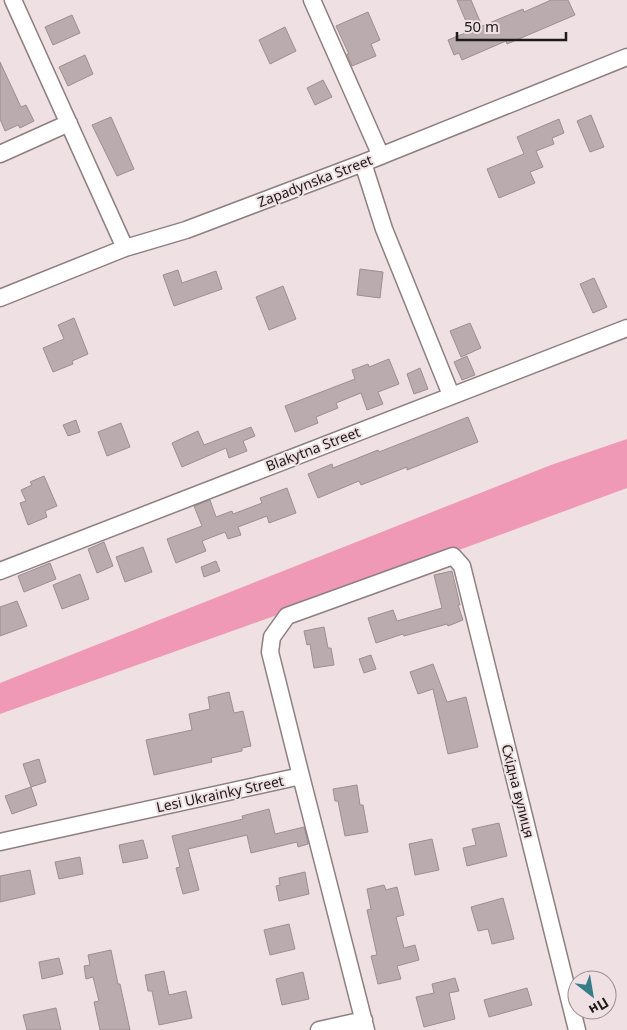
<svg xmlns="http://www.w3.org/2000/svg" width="627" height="1030" viewBox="0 0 627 1030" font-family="'Noto Sans',sans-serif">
<rect width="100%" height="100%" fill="#efe0e4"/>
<path fill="#ef99b6" d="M627,439v49l-179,66 -448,160v-31l551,-218z"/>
<path fill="#baabaf" stroke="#9c8e92" d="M457,0h14l11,26 41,-17 1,3 27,-12h17l7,15 -68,29 -1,-3 -44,19 -3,-7 -5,2 -6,-15 22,-9z
M368,12l12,28 -9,4 5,12 -24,10 -5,-12h2l-13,-28z
M72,15l8,18 -27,12 -8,-18z
M285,27l11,24 -26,13 -11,-24z
M85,55l8,19 -25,12 -9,-19z
M0,62l21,45 5,-2 8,16 -14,7 -2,-3 -13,6 -5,-12z
M323,80l9,17 -17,8 -8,-17z
M591,115l13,32 -14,5 -13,-31z
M111,117l23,52 -17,7 -25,-51z
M559,119l5,14 -12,5 2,6 -18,7 7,16 -13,5 5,11 -36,15 -12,-29 37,-15 -7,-17z
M360,269l23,3 -3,26 -23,-3z
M178,270l4,13 34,-12 6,18 -48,17 -11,-31z
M594,278l13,29 -14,6 -13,-29z
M283,286l13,33 -27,11 -13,-33z
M74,318l14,36 -16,7 1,3 -20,8 -10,-24 21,-9 -6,-14z
M470,323l11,25 -20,9 -11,-26z
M467,356l8,19 -13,5 -8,-18z
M389,359l10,25 -21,8 5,12 -16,6 -6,-17 -25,10 2,5 -22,9 2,6 -23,9 -10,-26 70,-27 -3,-9 16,-6 1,3z
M420,368l8,21 -14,5 -7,-20z
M468,417l10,25 -71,28v-3l-46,18 -2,-4 -41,17 -10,-24 24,-10 1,4 45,-18 1,2z
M76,420l4,12 -12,4 -5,-11z
M121,423l9,24 -23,9 -9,-24z
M251,427l4,9 -12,5 4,10 -18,7 -3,-10 -44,19 -10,-24 26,-12 6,14z
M44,476l13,30 -12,5 2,6 -19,8 -8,-22 6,-2 -5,-11 11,-5 -2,-3z
M287,488l9,25 -27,10 -2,-7 -29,11 3,8 -13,4 -3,-7 -23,9 4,10 -30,12 -9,-24 35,-13 -8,-20 16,-6 6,17 16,-6 1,3 29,-11 -2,-5z
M104,542l9,24 -16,7 -9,-24z
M143,547l9,25 -27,10 -9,-25z
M216,561l4,10 -16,6 -3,-10z
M50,563l6,16 -32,13 -6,-16z
M452,571l8,34h-2l5,15 -15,6 -1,-2 -43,12 -1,-2 -27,9 -8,-25 25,-8 4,11 45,-13 -8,-33z
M80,574l9,25 -27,10 -9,-24z
M17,601l10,25 -27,10v-29z
M324,627l4,21h3l3,17 -20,3 -4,-24 -3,1 -3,-14z
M371,655l5,14 -12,4 -5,-14z
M433,664l14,38 19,-5 12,50 -30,7 -15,-65 -15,5 -8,-22z
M229,692l5,21 9,-2 8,35 -9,2v3l-31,7 1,4 -58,13 -8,-35 46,-10 -3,-16 21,-5 -2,-12z
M39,759l7,23 -15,5 -8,-23z
M357,785l3,20h3l5,27 -23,4 -7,-35h-3l-2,-12z
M31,787l6,18 -25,9 -7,-18z
M269,809l6,25 29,-7 4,17 -10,3 -1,-5 -46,11 -4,-18 -59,14 11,41 -16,4 -7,-26 4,-1 -8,-31 71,-17 -1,-3z
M499,823l8,33 -40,10 -4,-18 13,-3 -4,-16z
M432,839l7,31 -24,5 -6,-31z
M143,840l5,18 -25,5 -4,-18z
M80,857l3,17 -24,5 -4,-17z
M30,870l5,24 -35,8v-26z
M305,872l4,22 -30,7 -3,-15 4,-1 -1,-7z
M384,885l2,5 11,-3 7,28 -8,2 8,31 11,-3 4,15 -22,6 4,13 -23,5 -7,-28 6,-1 -10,-45 4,-1 -4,-20z
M503,898l11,41 -22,5 -4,-15 -10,2 -7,-24z
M289,924l6,25 -25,6 -6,-25z
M111,950l7,34h2l10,46h-30l-6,-28 5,-1 -6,-24 -7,2 -2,-13 6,-1 -2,-10z
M59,958l4,16 -21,5 -3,-17z
M164,971l5,24 17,-4 6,27 -33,7 -7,-34h-4l-3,-16z
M303,972l6,27 -27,6 -6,-26z
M455,978l4,13 -10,2 6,26 -31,8 -8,-30 18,-4 -2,-9z
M527,988l5,17 -43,12 -5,-17z
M56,1008l5,22h-34l-4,-15z"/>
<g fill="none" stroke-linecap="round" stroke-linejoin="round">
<defs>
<path id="minor" d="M13,0l112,248
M312,0l69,156
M0,154l69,-31
M363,163l21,66 67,166
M0,298l125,-50 61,-18 177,-67 264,-106
M0,571l627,-243
M301,776l-31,-124 2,-15 15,-21 166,-60 9,10 115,464
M0,842l301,-66 65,254
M319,1030l45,-10"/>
</defs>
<use href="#minor" stroke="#8d7f83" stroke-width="19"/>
<use href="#minor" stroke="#fff" stroke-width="16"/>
</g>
<g text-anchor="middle" stroke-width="4" stroke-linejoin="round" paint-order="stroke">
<g font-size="14" fill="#1f1a1b" stroke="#efe0e4">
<text transform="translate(315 181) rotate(-21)" y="5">Zapadynska Street</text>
<text transform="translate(313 449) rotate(-21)" y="5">Blakytna Street</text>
<text transform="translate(518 791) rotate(76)" y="5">Східна вулиця</text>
<text transform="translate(220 794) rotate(-12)" y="5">Lesi Ukrainky Street</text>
</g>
</g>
<g transform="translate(592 995) rotate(149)"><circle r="24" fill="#efe0e4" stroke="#9c9194"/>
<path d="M0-4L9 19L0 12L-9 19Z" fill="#367d88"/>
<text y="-8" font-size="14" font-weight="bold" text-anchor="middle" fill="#1f1a1b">Пн</text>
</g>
<path d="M457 32v8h109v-8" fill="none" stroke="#1f1a1b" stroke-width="2.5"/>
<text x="464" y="32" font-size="15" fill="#1f1a1b" stroke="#efe0e4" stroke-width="4" paint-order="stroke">50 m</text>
</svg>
